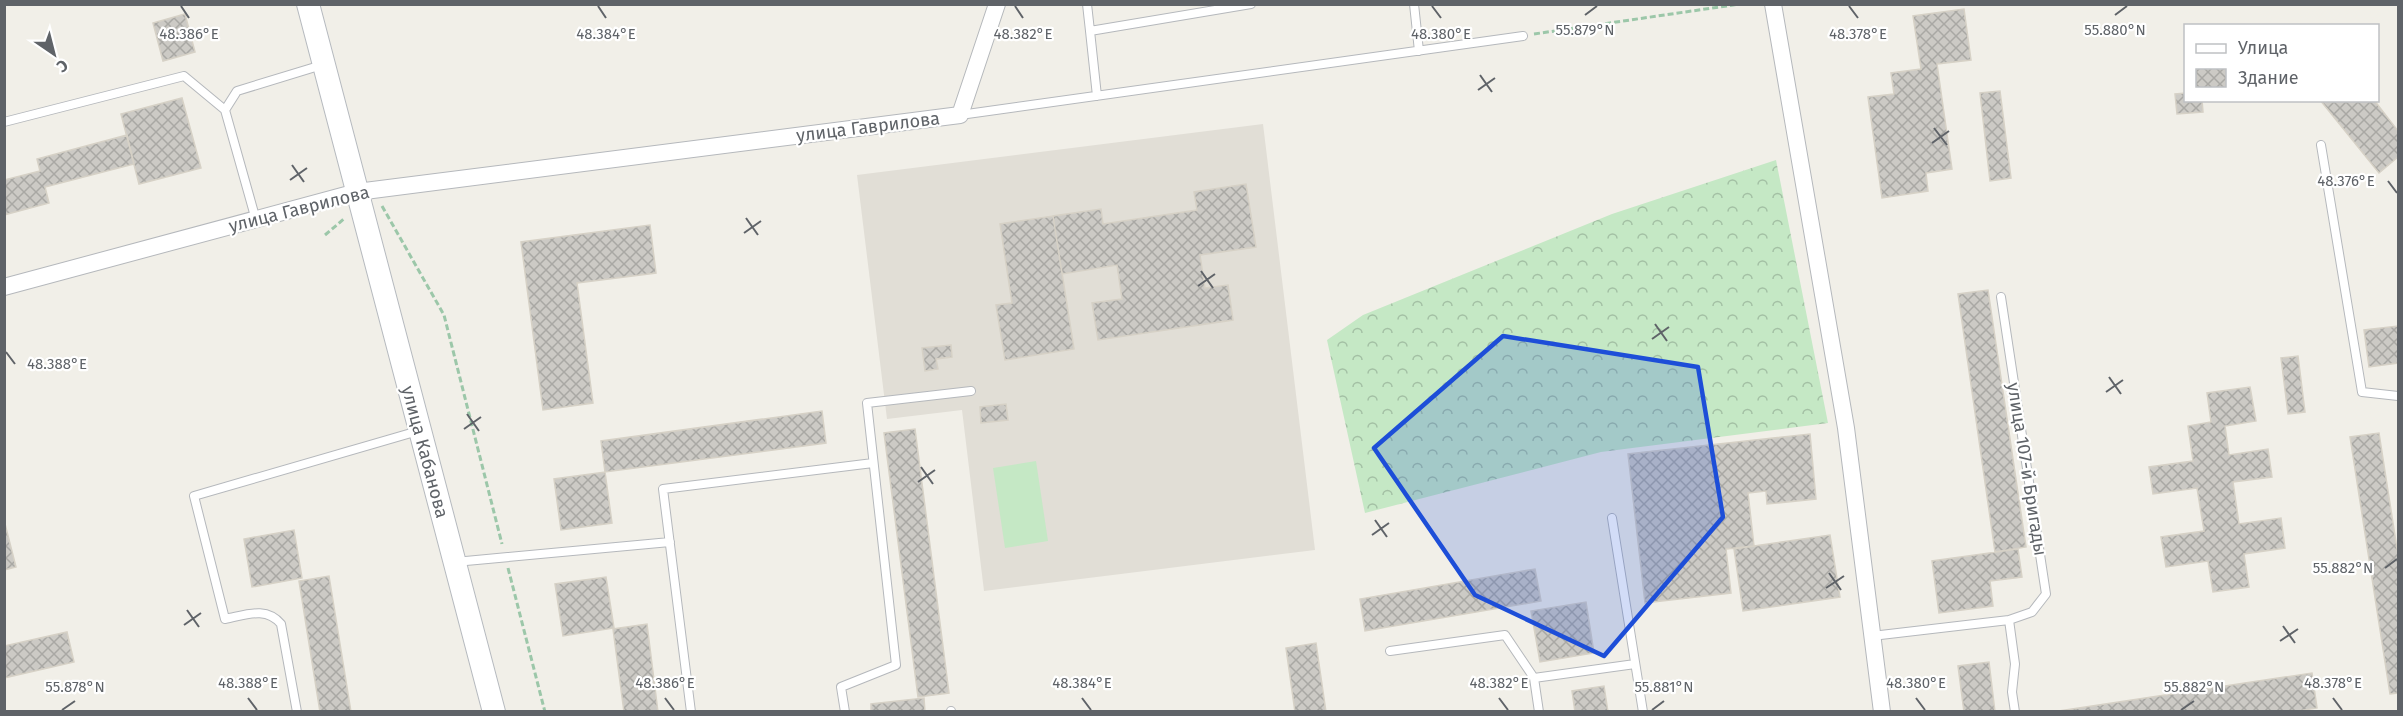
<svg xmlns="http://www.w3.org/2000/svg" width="2403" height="716" viewBox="0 0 2403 716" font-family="'Fira Sans',sans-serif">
<defs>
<pattern id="forest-crowns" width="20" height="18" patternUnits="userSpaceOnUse" patternTransform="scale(1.5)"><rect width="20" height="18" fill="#c5e8c5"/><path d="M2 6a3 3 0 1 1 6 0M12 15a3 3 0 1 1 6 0" fill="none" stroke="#a3c0a4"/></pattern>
<pattern id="building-cross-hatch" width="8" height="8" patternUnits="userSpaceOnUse" patternTransform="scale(1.5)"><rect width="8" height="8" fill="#cccac5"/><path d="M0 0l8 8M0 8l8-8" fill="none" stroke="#a9a8a4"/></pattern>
</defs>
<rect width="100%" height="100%" fill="#f1efe8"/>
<path fill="#e1ded6" d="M1263,124l52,426 -331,41 -22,-181 -75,9 -30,-244z"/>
<path fill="url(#forest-crowns)" d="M1776,160l52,263 -227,29 -236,61 -38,-173 36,-25 249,-101z"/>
<path fill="#c5e8c5" d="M1036,461l12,80 -43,7 -12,-80z"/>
<path fill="url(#building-cross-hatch)" stroke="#d6d1c6" stroke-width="1.5" d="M1964,9l7,51 -34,4 15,105 -26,4 2,18 -46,7 -14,-101 26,-3 -3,-21 30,-4 -8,-53z
M185,14l10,38 -32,9 -10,-38z
M2000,91l11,87 -21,3 -10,-88z
M2186,93v7h16l1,12 -26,2 -2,-20z
M182,98l19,70 -62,16 -18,-70z
M2320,100h54l24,31v26l-19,16z
M127,135l7,29 -89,23 4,16 -45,12v-35l36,-9 -3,-12z
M1246,184l10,63 -56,8 5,33 23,-3 5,35 -135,20 -6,-37 30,-4 -5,-34 -55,9 -9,-58 48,-7 2,15 94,-14 -3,-18z
M1053,216l21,133 -69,11 -9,-55 16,-2 -12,-79z
M650,225l6,48 -79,10 16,120 -50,7 -22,-168z
M1988,290l38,257 -31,5 -37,-258z
M2398,326v37l-29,4 -5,-37z
M951,345l1,12 -16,2 2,10 -13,2 -3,-23z
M2298,356l7,56 -17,2 -7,-56z
M2250,387l6,34 -31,5 4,29 39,-6 4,28 -39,5 6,42 42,-6 4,30 -41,6 5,33 -36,5 -5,-31 -42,6 -5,-30 43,-6 -7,-43 -44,6 -4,-27 44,-6 -5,-35 23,-4 -4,-29z
M1006,404l2,16 -27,3 -1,-16z
M822,411l4,32 -221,29 -4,-31z
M915,429l34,264 -31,4 -34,-264z
M2379,433l19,122v138l-8,1 -40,-257z
M1810,434l6,65 -49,5 -1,-13 -18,2 6,53 -28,3 5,44 -86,10 -17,-149z
M605,472l7,51 -51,7 -7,-51z
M4,520l12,47 -12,3z
M294,530l8,48 -50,9 -8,-48z
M1830,535l10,62 -97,14 -9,-62z
M2018,549l4,28 -32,4 3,25 -54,7 -7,-52z
M1535,569l6,32 -176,30 -5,-32z
M329,576l22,136h-31l-21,-131z
M606,577l8,51 -51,8 -8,-52z
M1586,602l8,51 -54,9 -9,-51z
M647,624l11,88h-34l-11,-83z
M67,632l7,30 -70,16v-32z
M1316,643l10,69h-31l-9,-64z
M1989,662l6,50h-31l-6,-46z
M2312,673l5,35 -25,4h-240z
M1604,686l4,26h-33l-3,-21z
M924,698l1,14h-54v-8z"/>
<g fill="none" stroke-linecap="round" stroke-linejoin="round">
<defs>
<path id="service" d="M1087,4l3,27
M1414,4l5,47
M1097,96l-7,-65 161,-27
M960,115l563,-79
M4,122l180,-46 41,34
M2321,145l41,247 36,4
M256,220l-31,-110 12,-19 85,-26
M1612,518l31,194
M455,562l215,-20
M2009,620l6,44 -3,28 3,20
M1872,636l137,-16 23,-8 14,-18 -45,-297
M1390,651l115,-16 29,43
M951,711v1
M297,712l-16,-88c-15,-18 -35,-9 -56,-5l-31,-123 224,-65
M691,712l-28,-223 210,-26
M845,712l-4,-25 55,-22 -29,-262 104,-12
M1539,712l-5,-34 101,-14"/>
<path id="minor" d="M1773,4l73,424 36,284
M4,287l353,-95 603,-77 37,-111"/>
<path id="secondary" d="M308,4l186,708"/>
</defs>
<use href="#service" stroke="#b5b8bc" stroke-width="10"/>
<use href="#minor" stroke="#b5b8bc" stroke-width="18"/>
<use href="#secondary" stroke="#b6babf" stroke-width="24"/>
<path stroke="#9cc7a9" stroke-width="3" stroke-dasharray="6 3" stroke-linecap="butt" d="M1534,34l206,-30
M382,206l62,109 58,229
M325,235l20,-17
M508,568l37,144"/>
<use href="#service" stroke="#fff" stroke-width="8"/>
<use href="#minor" stroke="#fff" stroke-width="16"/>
<use href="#secondary" stroke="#fff" stroke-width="22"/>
</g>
<path fill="#1d4ed8" fill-opacity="0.2" stroke="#1d4ed8" stroke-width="4.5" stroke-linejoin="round" d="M1503,336l195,31 25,150 -119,139 -129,-61 -101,-147z"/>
<path fill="none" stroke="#5f6368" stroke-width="2" d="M181,6l8,12M598,6l8,12M1015,6l8,12M1432,6l9,12M1849,6l9,12M1585,15l12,-9M2115,15l12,-9M1480,75l12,17M1478,90l17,-12M1934,128l13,17M1932,143l17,-12M292,165l12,17M290,180l17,-12M2388,181l9,12M746,218l12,17M744,233l17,-12M1201,271l12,17M1198,286l17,-12M1655,324l12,17M1652,339l17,-12M6,352l9,12M2109,377l12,17M2106,392l17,-12M467,414l12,17M464,429l17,-12M921,467l12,17M918,482l17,-12M1375,520l12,17M1372,535l17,-12M2385,568l12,-9M1829,573l12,17M1826,588l18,-12M187,610l12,17M184,625l17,-12M2283,626l12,17M2280,641l18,-12M248,698l9,12M665,698l9,12M1082,698l9,12M1499,698l9,12M1916,698l9,12M2333,698l9,12M62,710l13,-9M1652,710l12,-9M2181,710l13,-9"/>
<g text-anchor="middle" stroke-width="4.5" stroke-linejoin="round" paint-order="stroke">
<g font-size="18" fill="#5f6368" stroke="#fff">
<text transform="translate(868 127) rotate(-7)" y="6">улица Гаврилова</text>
<text transform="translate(299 209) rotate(-14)" y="6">улица Гаврилова</text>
<text transform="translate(425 452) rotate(75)" y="6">улица Кабанова</text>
<text transform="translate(2027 469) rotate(81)" y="6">улица 107-й Бригады</text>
</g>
</g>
<g font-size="15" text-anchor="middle" fill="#5f6368" stroke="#fff" stroke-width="4.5" stroke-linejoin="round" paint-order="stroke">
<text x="1585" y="35">55.879°N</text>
<text x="2115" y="35">55.880°N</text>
<text x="189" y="39">48.386°E</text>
<text x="606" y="39">48.384°E</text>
<text x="1023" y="39">48.382°E</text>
<text x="1441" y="39">48.380°E</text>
<text x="1858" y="39">48.378°E</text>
<text x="2346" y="186">48.376°E</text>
<text x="57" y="369">48.388°E</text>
<text x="2343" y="573">55.882°N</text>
<text x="248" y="688">48.388°E</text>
<text x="665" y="688">48.386°E</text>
<text x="1082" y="688">48.384°E</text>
<text x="1499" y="688">48.382°E</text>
<text x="1916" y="688">48.380°E</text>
<text x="2333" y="688">48.378°E</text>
<text x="75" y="692">55.878°N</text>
<text x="1664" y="692">55.881°N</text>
<text x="2194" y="692">55.882°N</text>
</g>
<rect width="2403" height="716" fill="none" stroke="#5f6368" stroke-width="12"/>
<rect x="2184" y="24" width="195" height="78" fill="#ffffff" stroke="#bfc1c3" stroke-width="1.5"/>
<rect x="2196" y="44" width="30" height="9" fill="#ffffff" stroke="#bfc1c3" stroke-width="1.5"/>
<text x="2238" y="54" font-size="18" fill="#5f6368">Улица</text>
<rect x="2196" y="69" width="30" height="18" fill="url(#building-cross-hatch)" stroke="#bfc1c3" stroke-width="1.5"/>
<text x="2238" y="84" font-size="18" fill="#5f6368">Здание</text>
<g transform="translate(54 54) rotate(145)" stroke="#ffffff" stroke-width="4.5" paint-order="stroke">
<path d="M0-4.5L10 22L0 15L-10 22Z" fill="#5f6368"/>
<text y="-9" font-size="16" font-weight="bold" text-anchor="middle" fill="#5f6368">С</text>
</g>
</svg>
